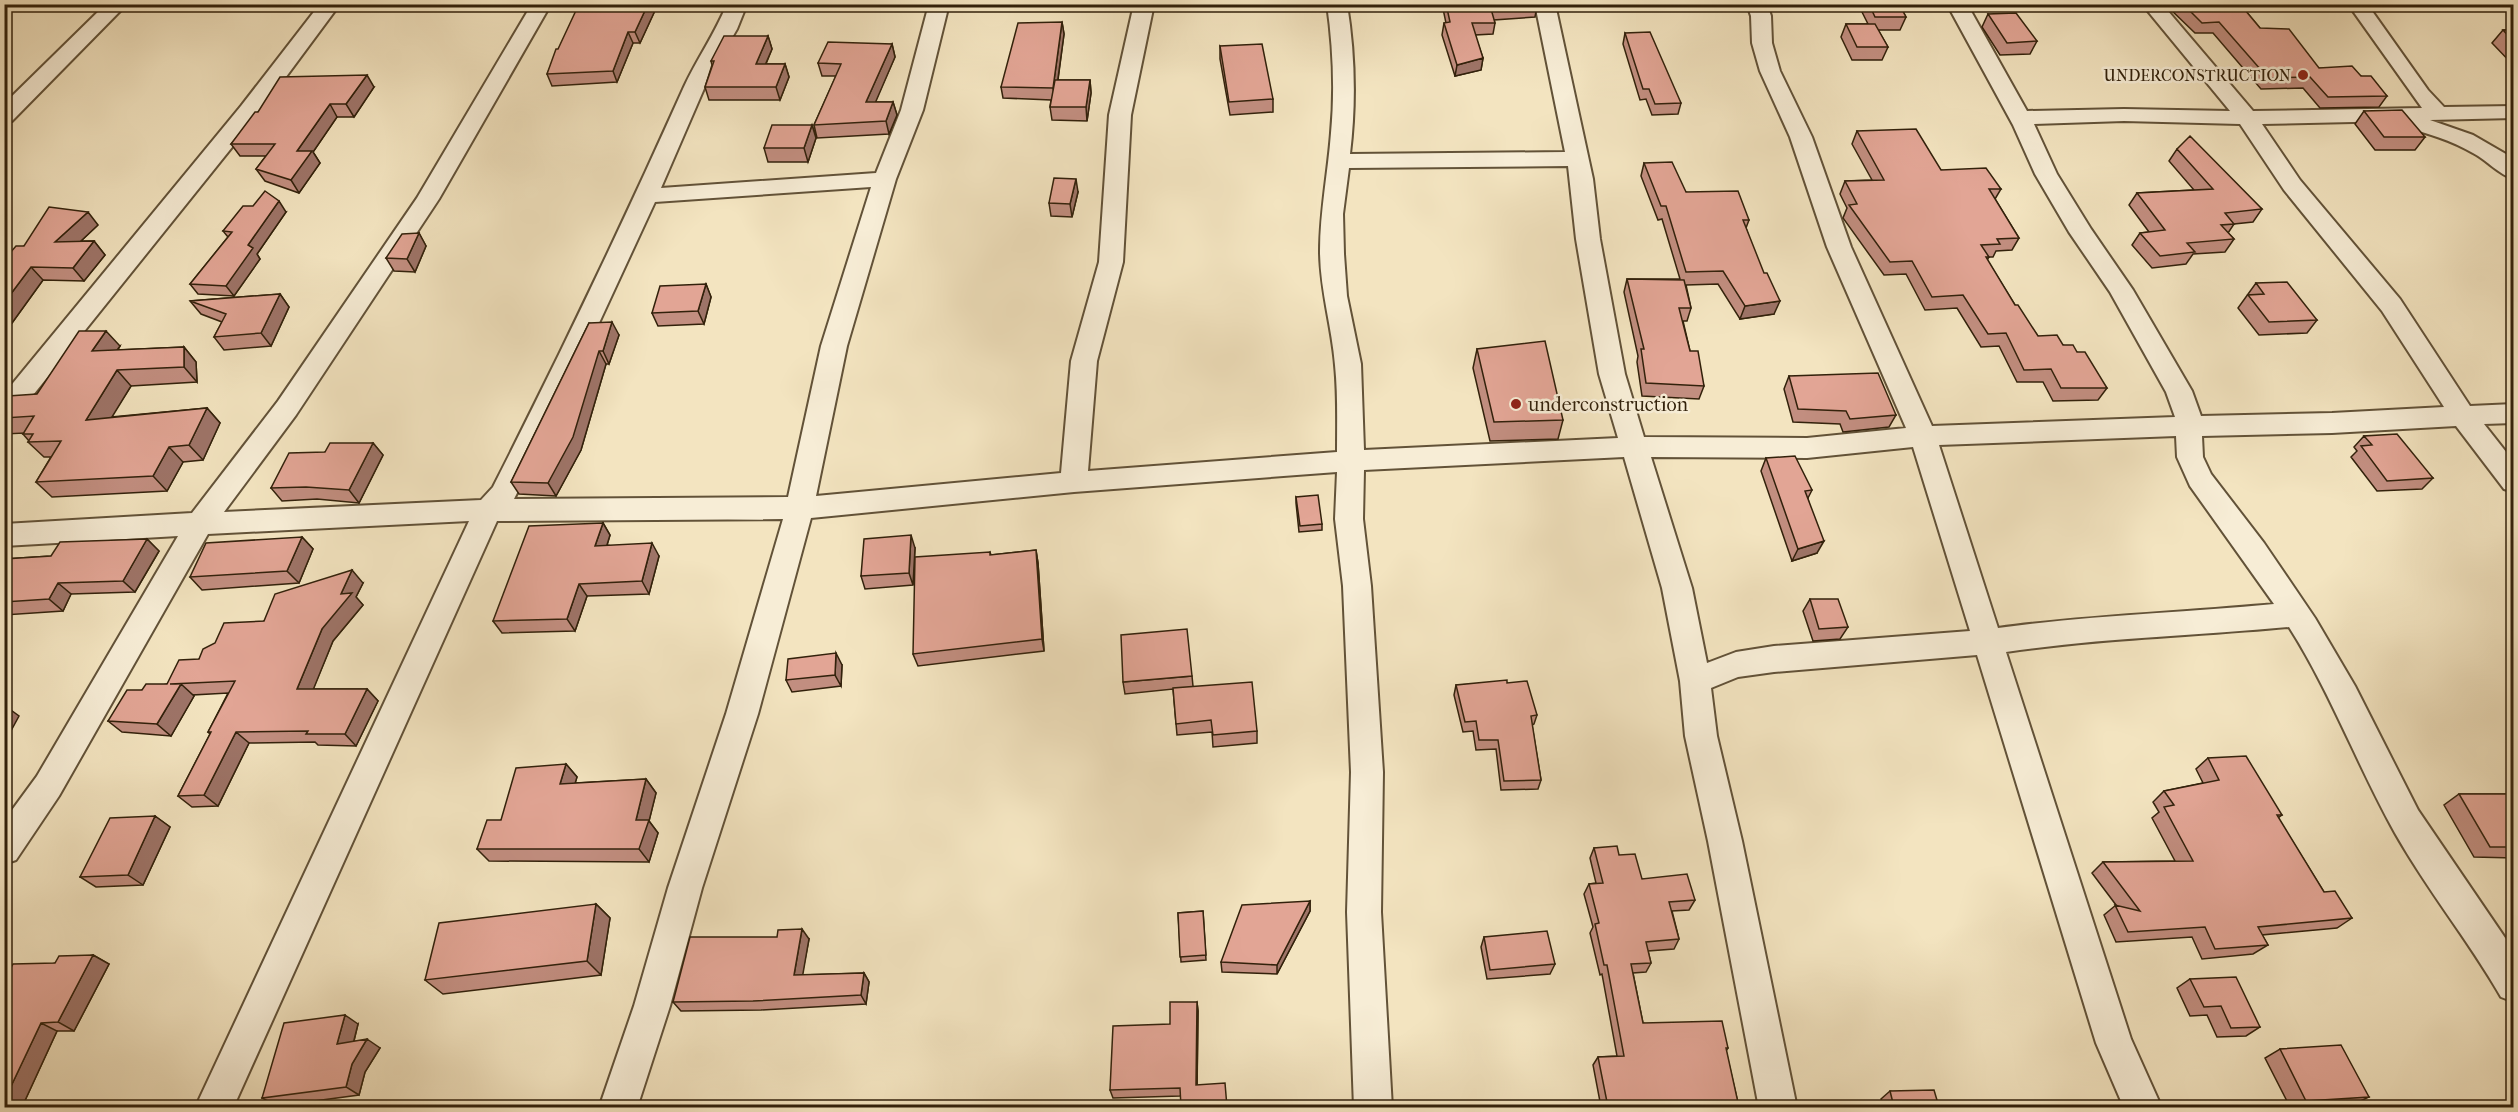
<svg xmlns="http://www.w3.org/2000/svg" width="2518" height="1112" viewBox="0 0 2518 1112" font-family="'IM FELL French Canon',serif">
<rect width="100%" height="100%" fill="#f3e4c0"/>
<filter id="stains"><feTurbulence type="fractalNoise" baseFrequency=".00333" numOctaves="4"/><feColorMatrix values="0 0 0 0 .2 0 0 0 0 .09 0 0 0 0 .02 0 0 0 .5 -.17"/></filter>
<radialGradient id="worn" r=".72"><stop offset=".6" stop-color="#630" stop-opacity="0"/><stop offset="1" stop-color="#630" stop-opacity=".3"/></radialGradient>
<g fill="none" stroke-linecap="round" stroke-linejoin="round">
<defs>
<path id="street" d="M106,4h21l-115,117 -8,1v-18z
M320,4h20l-83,112 -244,304 -9,2v-28l237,-288z
M532,4h19l-112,195 -143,216 -72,97 257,-12 12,-13c67,-132 130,-264 190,-398 13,-29 32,-55 44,-85h20l-10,25 -28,48 -48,111 215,-15 25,-63 28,-106h20l-26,106 -27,69 -49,167 -31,150 245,-23 10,-112 28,-99 10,-147 25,-111h20l-23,111 -8,147 -26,99 -9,110 249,-19c0,-29 1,-58 -2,-87 -3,-38 -15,-75 -15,-114 0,-40 8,-78 11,-118 4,-42 2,-87 -4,-129h20c8,49 9,101 3,150l215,-2 -30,-148h20l38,175 7,60 25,135 19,63 163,1 99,-10 -79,-181 -37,-110 -30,-66 -8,-28 -1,-27 -4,-12h20l4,12 1,27 8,28 32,66 39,110 81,179 243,-9 -9,-25 -56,-100 -41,-60 -34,-58 -22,-49 -66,-121h20l60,107 97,-2 106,2 -88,-107h20l91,107 169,-3 -74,-104h19l61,86 16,17 70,-1v12l-84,2 43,15 38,22 3,3v19c-15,-4 -27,-19 -41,-26 -22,-13 -47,-20 -72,-27l-3,-5 -136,3 38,56 100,119 70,107 44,-2v19l-30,1 30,38v30l-10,-3 -48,-63 -124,7 -130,3 1,21 8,17 53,69 51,75 40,68 63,124 96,141v51l-13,-5c-32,-56 -74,-107 -106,-164 -38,-68 -64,-140 -106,-206 -95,9 -189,11 -283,25l125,387 31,69h-38l-28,-65 -119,-388 -203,17 -36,5 -27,11 6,48 25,105 55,267h-38l-51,-267 -23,-105 -5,-55 -18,-93 -38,-131 -260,13 -1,49 8,67 12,186 -2,140 11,196h-38l-7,-196 4,-140 -8,-186 -8,-67 2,-47 -263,20 -263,26 -53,196 -56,174 -32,118 -33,102h-38l35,-102 34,-118 58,-174 57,-195 -286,2 -264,587h-38l274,-587 -261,13 -149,262 -43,64 -12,4v-43l33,-45 141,-240 -174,10v-22l188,-11 86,-112 139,-203zM2124,121l116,3 44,66 98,121 62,96 -112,6 -131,3 -9,-25 -59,-101 -42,-61 -34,-55 -23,-50zM1568,166l8,73 23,135 19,64 -254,12 -3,-86 -14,-68 -3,-42 -1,-40 6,-46zM871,187l-50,159 -33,151 -274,2 54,-109 87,-188zM2176,436l1,21 13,29 84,118c-92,9 -184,11 -276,24l-59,-183zM1913,447l57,184 -196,15 -38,6 -29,11 -15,-75 -41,-131 156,1z"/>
</defs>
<use href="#street" stroke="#625238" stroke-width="4"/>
<use href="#street" fill="#f7edd6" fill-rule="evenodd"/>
</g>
<path fill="#c28e80" stroke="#32210b" stroke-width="1.5" d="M576,4h82l-18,39h-7l-16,39 -65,4 -5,-12 31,-66z
M887,4h33l-33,2z
M1072,4h21l-21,3z
M1442,4h95v2l-2,11 -41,3 1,3 -2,11 -18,1 8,23 -2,12 -26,6 -13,-41 2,-12h2z
M1860,4h39l7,13 -6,13h-22l10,17 -6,13h-30l-11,-23 5,-13h22l-9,-18z
M2169,4h71l20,24 59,40 42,8 26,20 -8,11 -59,1 -17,-20 -42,1 -48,-56h-18l-27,-26z
M1988,14l49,27 -7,13 -30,1 -18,-28z
M1062,22l2,12 -6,46h32l1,13 -4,28 -35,-1 -2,-13 1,-7 -48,-2 -2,-11z
M2503,30h11v36l-22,-23z
M1625,33l56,70 -3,11 -26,1 -6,-16 -6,1 -17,-56z
M768,36l4,13 -6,15h19l4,13 -9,23h-71l-4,-13 7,-22 -1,-4z
M892,44l3,13 -20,45h18l4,13 -8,19 -72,4 -3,-13 22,-49h-14l-4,-13z
M1220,46l53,53v13l-43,3 -10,-56z
M374,87l-20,30h-17l-24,35 7,11 -21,30 -34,-12 -9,-12 10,-13h-26l-9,-12 27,-32z
M2364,111l61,26 -10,13h-40l-20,-26z
M812,125l4,13 -8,24h-40l-4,-14z
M1857,131l84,39 60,19 -6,10 24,39 -7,12 -16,1 -3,6h-4l-2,3 28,45 23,31 25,9 14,7 30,36 -9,12 -45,1 -10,-19h-26l-18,-36 -18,1 -24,-39 -32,2 -19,-36 -22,1 -41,-57 4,-10 -7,-14 5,-13 27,-1 -20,-36z
M2177,149l85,60 -9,13 -19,2 -6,9 6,6 -9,13 -32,2 -7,10 -34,4 -20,-23 8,-12 9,-1 -20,-27 8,-12 57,-3 -25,-29z
M1644,163l42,29 63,28 -3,8 28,86 -34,5 -22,-35 -32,1 5,23 -4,13h-4l7,30 14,35 -5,13 -57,-3 -5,-34 1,-6 -14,-64 3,-13h53l-18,-60 -4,1 -17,-44z
M1078,192l-6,25 -21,-1 -2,-13z
M286,212l-29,42 3,5 -26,37 -36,-2 -8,-10 38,-47 -5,-6z
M98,225l-17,16h13l11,14 -21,26 -41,-1 -31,43h-8v-63l20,-14z
M419,233l7,13 -11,26 -21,-1 -8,-13z
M2256,283l61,37 -10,13 -48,2 -21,-27z
M706,284l5,13 -7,27 -46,2 -6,-13z
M280,294l9,13 -18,39 -47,4 -10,-13 8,-15 -21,-8 -11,-13z
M589,323l30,12 -10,29h-3l-25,86 -25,46 -37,-2 -8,-12z
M120,346l-2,4 66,-3 12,15 1,20 -66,4 -20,31 96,-9 13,15 -17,37 -20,2 -16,29 -115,6 -16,-15 15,-25h-7l-16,-15 1,-1 -6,-7 1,-1 -20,1v-34l33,-6z
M1477,349l86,71 -5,19 -68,2 -17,-73z
M1789,376l107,39 -7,12 -46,5 -3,-8 -47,-2 -9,-33z
M2364,436l69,42 -11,11 -45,2 -26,-34 6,-6 -3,-4z
M373,443l10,12 -24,48 -42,-4 -35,2 -11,-13 54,-36z
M1766,458l46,32 -4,8 9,55 -25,8 -31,-90z
M1296,497l26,27v6l-23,2 -3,-29z
M603,523l7,12 -3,10 52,11 -10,38 -62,2 -12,35 -73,2 -9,-12z
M302,537l11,12 -14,34 -97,7 -12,-13z
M147,539l12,12 -24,41 -64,2 -8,17 -59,4v-56l47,-3z
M915,548l-2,37 -48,4 -4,-13z
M1036,550l2,13 6,88 -126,15 -5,-12 77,-102 1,3z
M363,583l-7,14 7,8 -30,36 -20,48h54l11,12 -22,45 -38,-1 -3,-3 -66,1 -31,63 -26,1 -14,-11 32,-62 -2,-2 20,-39 -35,2 1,1 -23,40 -49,-4 -14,-11 34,-31 25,-6 32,-25 65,-38z
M1810,599l38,28 -8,12 -27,2 -10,-30z
M842,665l-1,21 -49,6 -6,-12z
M1192,676l1,10 64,45v12l-44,4 -1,-15 -35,3 -4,-46 -48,5 -2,-12z
M1507,683l30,32 -3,9 -2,1 9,55 -3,9 -37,1 -5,-41 -20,1 -3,-19 -10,1 -9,-37 2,-10z
M2208,758l74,57 -4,3 46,74 28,26 -15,10 -75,7 6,10 -15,9 -51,5 -10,-22 -76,5 -12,-27 12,-10 -24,-32 11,-11 72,-1 -23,-43 7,-6 -6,-10 11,-11 39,-8 -7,-14z
M566,764l11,13 -2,6 71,-4 10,14 -7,28 9,12 -9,29 -160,-1 -12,-12 24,-29z
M2459,794h55v64l-40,-1 -30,-52z
M155,816l15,11 -27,58 -47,2 -16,-10z
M1594,848l25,7 23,24 53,21 -6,10 -17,1 7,28 -5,10 -26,2 3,12 -5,9 -13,1 10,50 85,25 -2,3 13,56h-138l-8,-42 5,-8 19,-1 -15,-82 -2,1 -10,-42 3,-6 -9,-33 5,-10 7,-1 -6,-25z
M1310,901v10l-33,63 -55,-2 -1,-10z
M596,904l14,14 -9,57 -158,19 -18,-14z
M1203,911l3,49 -25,2 -3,-49z
M1484,937l71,27 -5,10 -63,5 -6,-32z
M809,939l-7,36 62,-2 5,9 -3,22 -105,6 -80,1 -8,-9z
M93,955l16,9 -35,67h-17l-35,76h-18v-128l51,-16z
M2190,979l70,48 -14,9 -29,1 -10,-22 -17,1 -13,-28z
M1197,1002l1,9 -1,74 -17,11 -67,2 -3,-8 60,-66z
M358,1024l-4,17 26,7 -15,24 -6,23 -82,11 -15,-8z
M2280,1049l89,48 -17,8 -37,2h-25l-25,-49z
M1890,1091l49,16h25h-81l-2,-8z"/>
<path fill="#9e7468" stroke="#32210b" stroke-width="1.5" d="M648,4h10l-18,39 -5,-11z
M1062,22l2,12 -9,66 -2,-12z
M628,32l5,11 -16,39 -4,-11z
M768,36l4,13 -12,28 -4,-13z
M892,44l3,13 -25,58 -4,-13z
M1483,58l-2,12 -26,6 2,-11z
M785,64l4,13 -9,23 -4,-13z
M367,75l7,12 -20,30 -8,-13z
M1090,80l1,13 -4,28 -1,-14z
M893,102l4,13 -8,19 -3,-13z
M330,104l7,13 -24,35 7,11 -21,30 -8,-13 6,-29z
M812,125l4,13 -8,24 -4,-14z
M1076,179l2,13 -6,25 -2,-13z
M279,201l7,11 -29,42 3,5 -26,37 -8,-10 22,-41z
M88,212l10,13 -32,30 -11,-13z
M419,233l7,13 -11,26 -8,-13z
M94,241l11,14 -21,26 -11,-13z
M31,267l12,13 -31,43 -8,-8v-12z
M706,284l5,13 -7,27 -6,-13z
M280,294l9,13 -18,39 -10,-13z
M1780,301l-6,13 -34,5 5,-13z
M612,322l7,13 -10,29 -6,-13z
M106,331l14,15 -14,20 -14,-15z
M184,347l12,15 1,20 -13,-15z
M599,351l7,13 -25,86 -25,46 -8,-13z
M117,370l14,16 -30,49 -15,-15z
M207,408l13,15 -17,37 -14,-15z
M373,443l10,12 -24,48 -10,-13z
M169,447l14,15 -16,29 -14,-15z
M603,523l7,12 -7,23 -8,-12z
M911,535l4,13 -2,37 -4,-12z
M302,537l11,12 -14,34 -12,-12z
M147,539l12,12 -24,41 -12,-11z
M1824,541l-7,12 -25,8 6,-12z
M652,543l7,13 -10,38 -7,-13z
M1036,550l2,13 6,88 -2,-12z
M352,570l11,13 -7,14 7,8 -30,36 -24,59 -12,-11 25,-60 19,-35z
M58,583l13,11 -8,17 -14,-12z
M579,584l8,12 -12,35 -8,-12z
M836,653l6,12 -1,21 -6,-11z
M181,684l13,12 -23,40 -14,-12z
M367,689l11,12 -22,45 -11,-12z
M4,705l15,11 -13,24 -2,-1z
M236,732l13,11 -31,63 -14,-11z
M566,764l11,13 -6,20 -11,-13z
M646,779l10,14 -7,28 9,12 -9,29 -10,-13 -3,-29z
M155,816l15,11 -27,58 -15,-10z
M1310,901v10l-33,63v-9z
M596,904l14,14 -9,57 -14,-14z
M802,929l7,10 -8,46 -7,-10z
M93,955l16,9 -35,67 -16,-9z
M864,973l5,9 -3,22 -5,-9z
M1197,1002l1,9 -1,83 -1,-9z
M345,1015l13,9 -7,28 -14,-8z
M41,1023l16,8 -35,76h-5l-13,-5v-1z
M367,1039l13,9 -15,24 -6,23 -13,-8 6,-23z"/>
<path fill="#e2a595" stroke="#32210b" stroke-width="1.5" d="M579,4h69l-13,28h-7l-15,39 -66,3 9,-25h2z
M1446,4h91v2l-46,3 4,14h-23l11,35 -26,7 -13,-42 6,-1z
M1869,4h30l7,13h-31z
M2183,4h57l20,24 29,1 30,39 33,-2 9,10h10l16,20 -59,1 -18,-20 -42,1 -49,-56 -17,1z
M2016,13l21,28 -30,2 -19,-29z
M1062,22l-9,66 -52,-1 17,-64z
M1846,24h29l13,23h-31z
M2503,30h11v12z
M1650,32l31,71 -26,1 -6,-15h-6l-18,-56z
M724,36h44l-12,28h29l-9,23h-71l9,-26h-3z
M828,42l64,2 -26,58h27l-7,19 -72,4 27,-61 -23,-1z
M1262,44l11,55 -44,3 -9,-56z
M367,75l-21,29h-16l-33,47h15l-21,29 -35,-11 19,-25h-44l24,-32h3l22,-35z
M1055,80h35l-4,27h-36z
M2402,110l23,27h-41l-20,-26z
M772,125h40l-8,23h-40z
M1916,129l25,41 45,-2 15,21h-12l30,49 -22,1 3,5 -19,1 8,12h-3l29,48h3l20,31 19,-1 6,10h10l4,7h8l22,36h-46l-10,-19 -27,1 -18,-37 -18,1 -25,-39 -31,2 -20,-36 -22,1 -41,-57 8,-1 -12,-23 39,-1 -27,-49z
M2190,136l72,73 -37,4 9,11 -13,1 13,14 -47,4 8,9 -35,4 -20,-23 25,-3 -28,-37 76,-4 -36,-40z
M1672,162l14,30 52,-1 11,29h-6l21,53h3l13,28 -35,5 -22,-35 -37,1 -20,-66h-5l-17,-43z
M1054,178l22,1 -6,25 -21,-1z
M265,191l14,10 -31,44 5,3 -27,38 -36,-2 42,-52 -9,-1 20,-25h10z
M49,207l39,5 -33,30 39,-1 -21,27 -42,-1 -27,36v-43l12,-14h8z
M419,233l-12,26 -21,-1 16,-24z
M1627,279l57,1 7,28h-12l11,43h8l6,35 -58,-3 -5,-34h3z
M2287,282l30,38 -48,2 -21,-27 16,-1 -8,-11z
M706,284l-8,27 -46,2 8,-27z
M280,294l-19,39 -47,4 12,-23 -36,-13z
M612,322l-9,29h-4l-26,86 -25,46 -37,-1 78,-159z
M79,331h27l-14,20 92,-4v20l-67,3 -31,50 121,-12 -18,37 -20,2 -16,29 -117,6 25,-41 -33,1 5,-8h-10l11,-18 -30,2v-18l4,-4 29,-2z
M1545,341l18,79 -69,2 -17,-73z
M1878,373l18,42 -46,4 -4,-8 -48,-2 -9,-33z
M2397,434l36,44 -46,3 -26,-35 11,-1 -8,-9z
M330,443h43l-24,47 -43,-3 -35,1 18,-35 36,-1z
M1795,456l17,34 -7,1 19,50 -26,8 -32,-91z
M1318,495l4,29 -22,2 -4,-29z
M603,523l-8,23 57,-3 -10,38 -63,3 -12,35 -74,2 36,-95z
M911,535l-2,38 -48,3 3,-37z
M302,537l-15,34 -97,6 16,-34z
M147,539l-24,42 -65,2 -9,16 -45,3v-43l47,-3 9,-14z
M1036,550l6,89 -129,15 2,-97 75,-5v3z
M352,570l-11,24 11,-1 -30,36 -25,60h70l-22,45h-39l2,-3 -72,1 -32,63 -26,1 33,-64h-3l27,-51 -65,3h11l-24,40 -49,-3 19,-31h15l4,-6h21l12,-24 20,-1 4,-10 12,-6 9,-20 40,-2 11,-27z
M1810,599h28l10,28 -29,2z
M1187,629l5,47 -69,6 -2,-47z
M836,653l-1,22 -49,5 2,-21z
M1507,680v3l20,-2 10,34 -6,1 10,64 -37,1 -6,-41h-19l-3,-19 -11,1 -9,-37z
M1252,682l5,49 -44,4 -2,-15 -35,4 -3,-36z
M2246,756l36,59h-5l47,77 11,-1 17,27 -94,9 10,18 -53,4 -10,-22 -77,5 -13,-27 25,6 -37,-49 90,-1 -29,-54 10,-2 -10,-14 55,-11 -11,-22z
M566,764l-6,20 86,-5 -10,41h13l-10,29h-162l10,-29h14l15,-52z
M2459,794h55v53h-24z
M155,816l-27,59 -48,2 30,-59z
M1617,846l2,9 16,-1 7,25 45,-5 8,26 -26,2 10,37 -33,3 5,21 -20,1 12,59 79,-2 6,27h-2l13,59h-131l-10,-50 26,-1 -17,-91h-3l-9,-41 4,-1 -10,-39 14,-1 -9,-35z
M1310,901l-33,64 -56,-3 21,-57z
M596,904l-9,57 -162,19 14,-57z
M1203,911l3,44 -26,2 -2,-44z
M802,929l-8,46 70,-2 -3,22 -108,6 -80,1 17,-65h87l1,-7z
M1547,931l8,33 -65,6 -6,-33z
M93,955l-35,67 -17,1 -37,78v-122l9,-15 42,-1 4,-7z
M2236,977l24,50 -29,1 -10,-22 -17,1 -14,-28z
M1170,1002h27l-1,83 29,-2 2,24h-46l-1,-19 -70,2 3,-64 57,-2z
M345,1015l-8,29 30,-5 -15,25 -6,23 -84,11 22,-75z
M2341,1045l28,52 -63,4 -26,-52z
M1934,1090l5,17h25h-70l-4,-16z"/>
<g fill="#8f2418" stroke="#f7edd6" stroke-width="2">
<circle cx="2303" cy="75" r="6"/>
<circle cx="1516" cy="404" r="6"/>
</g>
<g text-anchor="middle" stroke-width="5" stroke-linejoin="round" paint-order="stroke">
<g font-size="16" fill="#32210b" stroke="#f7edd6" text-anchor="end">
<text x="2291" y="81">UNDERCONSTRUCTION</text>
</g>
<g font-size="20" fill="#32210b" stroke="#f7edd6" text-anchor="start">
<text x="1528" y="411">underconstruction</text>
</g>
</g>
<rect width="2518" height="1112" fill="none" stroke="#f3e4c0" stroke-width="24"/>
<rect x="6" y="6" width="2506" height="1100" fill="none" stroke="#32210b" stroke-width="3"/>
<rect x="12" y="12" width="2494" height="1088" fill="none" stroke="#32210b" stroke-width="1.5"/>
<rect width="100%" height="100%" filter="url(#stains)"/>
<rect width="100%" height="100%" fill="url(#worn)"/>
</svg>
